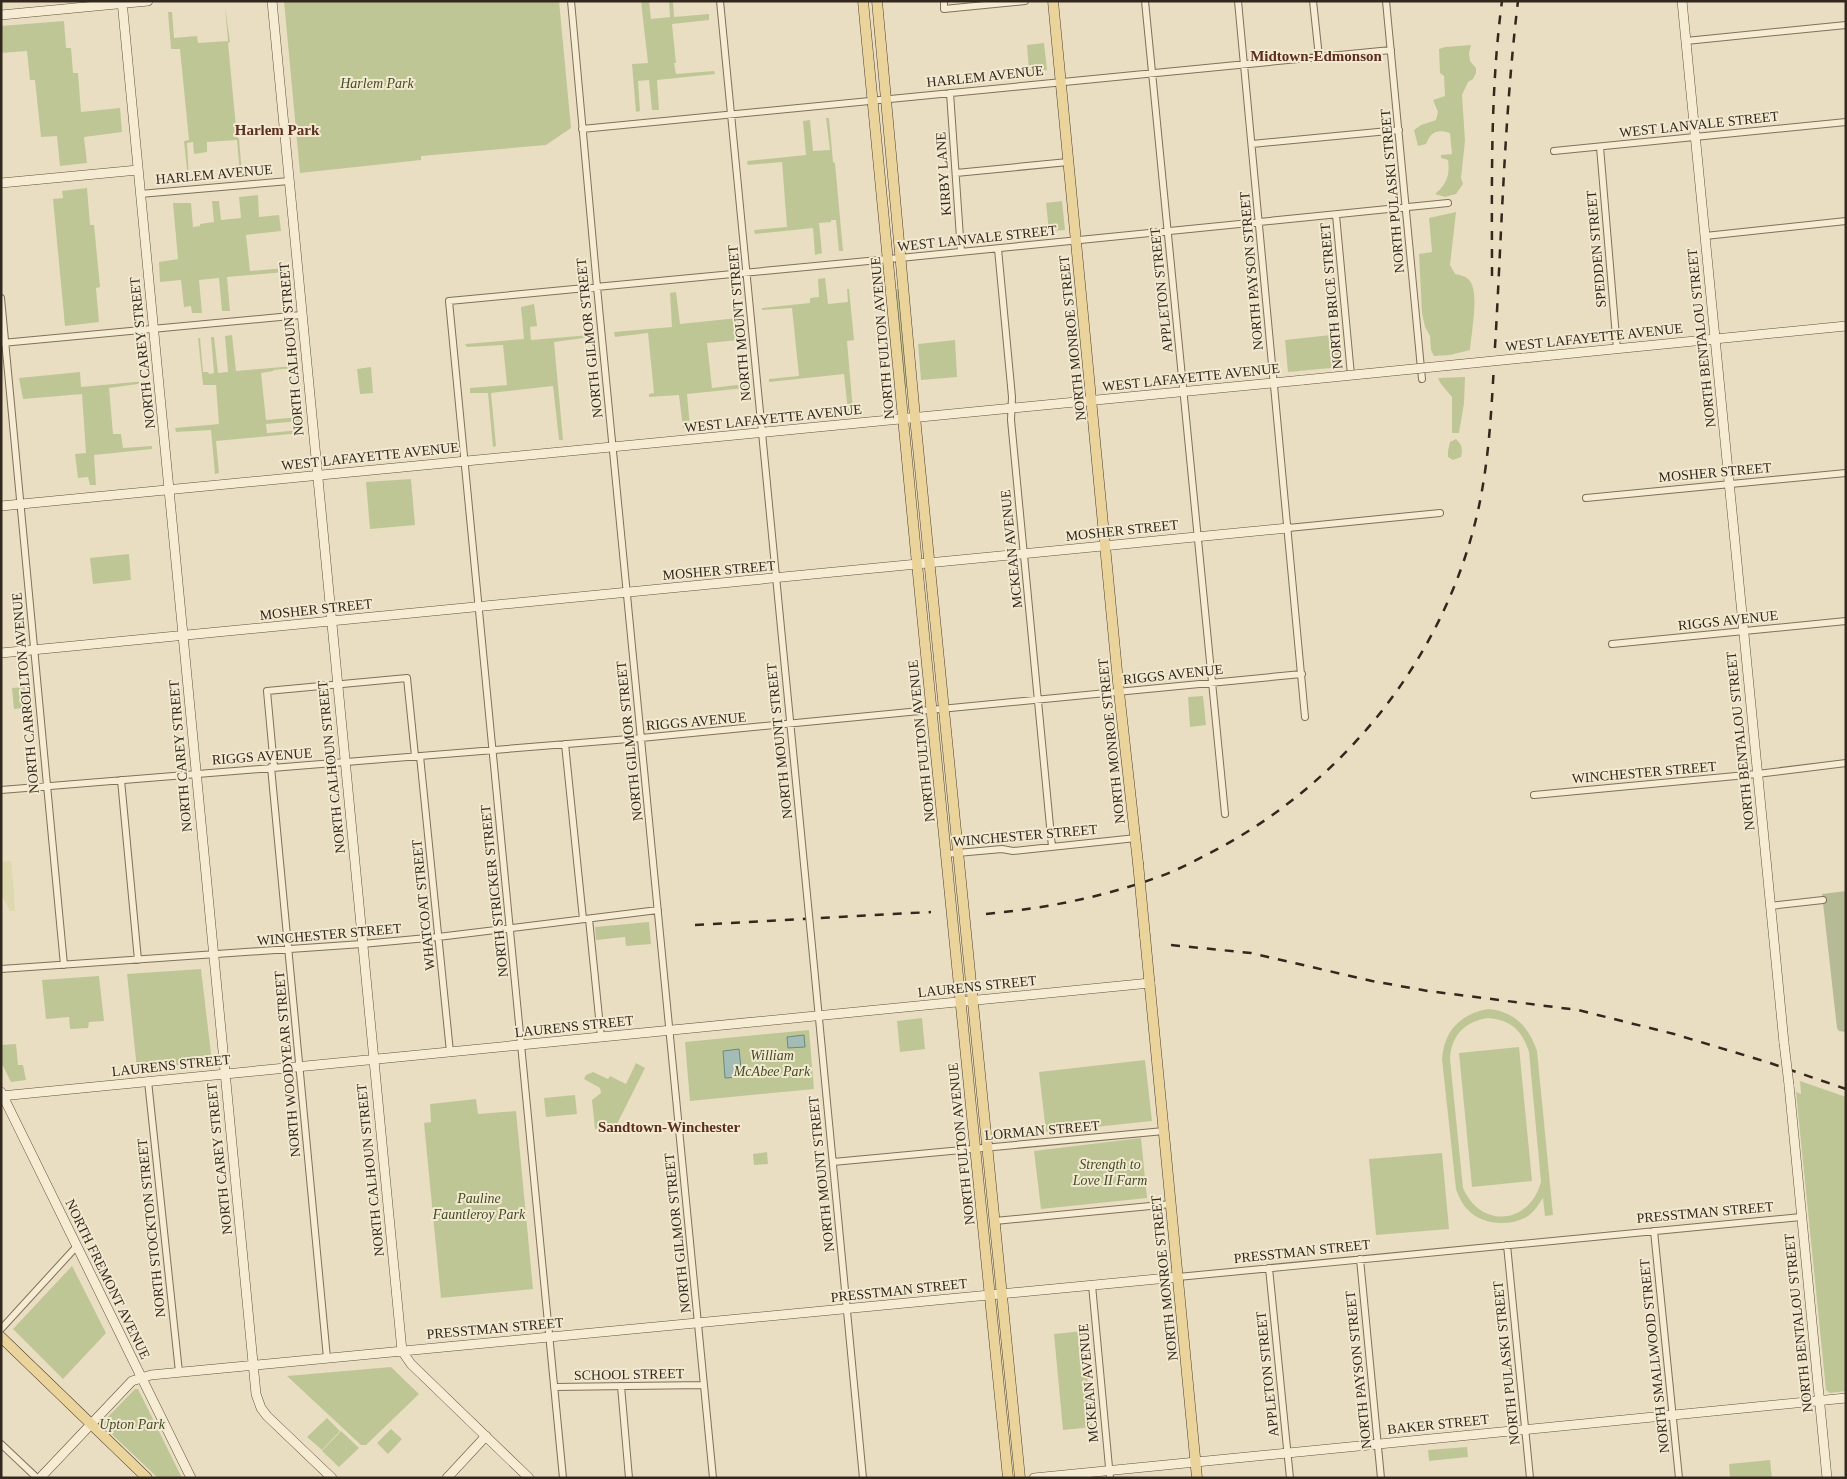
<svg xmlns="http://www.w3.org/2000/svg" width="1847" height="1479" viewBox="0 0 1847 1479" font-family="Georgia,serif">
<rect width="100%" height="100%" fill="#e9dec1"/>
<path fill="#ded8af" d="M11,861l2,21 2,29h-5l-9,-17v-32z"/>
<path fill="#bfc696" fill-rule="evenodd" d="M284,1h275l12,127 -25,17 -125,11v4l-121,13z
M641,1h8l2,18 19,-2 -1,-16h4l1,16 35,-3v6l-37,4 4,39h-2l2,11 38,-3 1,3 -58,6 2,30h-7l-3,-30 -11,1 2,30 -4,1 -4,-48 16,-1z
M225,6l5,36 -2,1 9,95h2l3,36h-2l-3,-34 -30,2v10l-13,2 -1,-12 -6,1 2,36h-1l-4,-38 5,-1 -9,-91h-9l-3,-37h4l2,26 23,-2 1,7 30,-2z
M64,21l2,27h5l2,25h5l3,39 39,-4 2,24 -38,5 3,26 -27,3 -3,-30 -16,1 -6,-57h-5l-3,-29 -26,2v-27z
M1044,43l3,27 -18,1 -2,-26z
M1471,45l-2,8 1,8 6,7v5l-3,6 -5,3 -6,13 3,46 -4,37 2,6 -7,10 -11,3 -10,-3c12,-10 15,-19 13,-34l-7,-2v-3l11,-1 -2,-21c-13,-4 -19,-1 -24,11l-8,2 -4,-16 7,-5 15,-5 2,-8 -5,-12 12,-4 -1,-20 -4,-3 -1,-24 6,-2z
M826,118h3l4,44 2,1 8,88h-4l-3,-31h-5v2l-12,1 3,30 -7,2 -2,-27 -58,6 -1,-4 33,-3 -5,-65 -34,3 -1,-4 59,-6 -3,-34 7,-1 3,31 17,-1z
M87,188l3,37h4l6,62 -4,1 3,34 -34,4 -12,-127 10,-1 -1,-7z
M258,195l1,22 20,-2 2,16 -35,4 4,36 35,-3v4l-58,5 3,34h-8l-3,-33 -20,2 3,33h-10l-1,-7 -7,1 -3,-27 -21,2 -1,-20 19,-3 -5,-56h18l2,24 7,-1v-2l14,-2 -2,-21h7l2,19 20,-2 -2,-21z
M1062,201l3,29 -16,1 -3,-28z
M1456,212l-6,53 5,9c5,1 11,2 14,6 11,10 2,55 1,70l-20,5 -16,1 -3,-6 -1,-14 -5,-9 -3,-14 -3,-59 13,-2 -3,-34z
M825,278l3,26 20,-2 -1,-13h2l5,51 -7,1 6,70h-5l-4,-37 -75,8v-3l30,-3 -7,-68 -30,2v-2l48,-5v-5l9,-1 -1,-18z
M895,289h3l10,99h-3z
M676,292l4,32 58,-6 2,22 -33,3 5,45 33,-4v4l-58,6 3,33 -7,1 -4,-33 -30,2v-3l5,-1 -6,-60 -33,4 -1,-5 58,-5 -2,-34z
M534,304l3,22 -7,1 1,13 59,-5 1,2 -37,5 9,98h-4l-6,-54 -62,7 5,53 -3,1 -5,-54h-18v-5l37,-3 -4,-40 -36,2 -2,-3 59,-5 -3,-32z
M1340,334l2,33 -54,5 -3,-32z
M232,335l4,36 58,-5v3l-1,-1 -19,2 -1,1 -12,2 5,47 33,-3 1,4 -34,3 1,9 34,-3v3l-85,8 3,32 -4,1 -4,-44 -35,2 -1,-4 44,-4 -3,-39h-13l-5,-47h2l3,34h5l1,2 5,-1 -3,-36h3l4,36 10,-1 -3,-36z
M955,340l2,37 -36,3 -3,-36z
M371,367l2,26 -13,1 -3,-25z
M80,372l1,15 65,-6 -1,2 -36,5 4,46h8l2,14 29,-2v3l-58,6 2,30h-6l-2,-8 -10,1 -3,-24 11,-1 -4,-59 -59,5 -4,-21z
M1465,377l-1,26 -5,30h-7v-36l-11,-13 -3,-6z
M1456,439c6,6 7,10 5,18l-8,3 -5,-3v-6l2,-9z
M411,479l4,46 -45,4 -4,-47z
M129,554l2,26 -38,4 -3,-26z
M25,687l1,21 -12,1 -2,-21z
M1203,696l3,29 -16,2 -2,-30z
M649,922l2,22 -25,2 -1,-9 -29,3 -1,-13z
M201,969l11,93 -75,7 -10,-95z
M99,976l5,45 -15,1 -1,6 -18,1 -1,-12 -23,2 -4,-39z
M1488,1009c26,2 41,18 49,42l16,164 -8,1 -2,-18c-5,7 -8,13 -15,18 -18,11 -46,9 -60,-6 -6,-6 -9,-13 -12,-21l-14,-130c2,-28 18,-45 46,-50zM1488,1018c23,2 34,12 41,34l12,130c-12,43 -60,47 -78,6l-13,-129c1,-23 15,-38 38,-41z
M922,1018l3,31 -25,3 -3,-31z
M809,1030l5,59 -124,12 -5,-59z
M16,1044l2,21h5l3,15 -15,2 -10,-20v-17z
M1519,1047l13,134 -60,6 -13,-134z
M1145,1060l7,61 -106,11 -7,-60z
M636,1063l9,5 -30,60 -20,1 -3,-29 9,-7 -1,-5 -16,-9 2,-4 7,-3 15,7 2,-3 16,8z
M1800,1081l46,16v294l-16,2 -4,-3 -30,-298 5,2z
M575,1095l2,19 -31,3 -2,-19z
M476,1099l2,15 38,-3 17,178 -92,9 -17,-175 7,-1 -1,-18z
M1141,1138l6,60 -106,11 -7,-58z
M767,1152l1,12 -14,1 -1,-11z
M1442,1153l7,76 -73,6 -7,-76z
M72,1266l34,67 -43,46 -50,-50z
M1083,1331l9,96 -29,3 -9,-96z
M391,1367l28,27 -53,51h-5l-74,-69z
M135,1389h3l44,89h-24l-57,-54z
M327,1418l13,13 -18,19 -15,-13z
M391,1429l11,10 -14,15 -11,-11z
M341,1431l18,17 -20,19 -17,-16z
M1467,1447l1,10 -39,4 -1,-11z
M1770,1460l2,18h-42l-1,-14z"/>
<path fill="#b6bb95" d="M1846,891v141l-7,-1 -2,-3 -15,-134z"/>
<path fill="#a3bcb5" stroke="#6b8982" d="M804,1035l1,12 -17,1 -1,-11z
M739,1049l3,28 -17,1 -2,-27z"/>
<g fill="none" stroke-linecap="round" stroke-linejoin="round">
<defs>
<path id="street" d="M571,1l26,286 116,1191
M720,1l87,894
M944,1v8l81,-8
M1145,1l80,813
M1238,1l67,716
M1313,1l6,56
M1386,1l36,378
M1686,41l160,-16
M950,93l11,159
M582,129l809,-79
M1252,144l147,-14
M1600,147l17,202
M1554,151l292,-29
M956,173l112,-11
M140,194l149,-13
M1336,215l15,160h3
M1705,236l141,-15
M998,249l14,148 -1,23 41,427
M1,298l63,667
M2,343l299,-28
M1586,498l260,-25
M1288,528l152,-15
M1612,644l234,-23
M565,744l18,175
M420,756l30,296
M271,767l56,591
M274,767l-7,-76 140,-13 8,78
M121,780l17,180
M1,790l640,-52 661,-64
M1534,795l223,-21 89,-11
M946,854l56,-5 11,2 123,-13
M1770,906l53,-6
M589,919l12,118
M813,956l50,522
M1,969l361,-25 76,-7 220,-27
M148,1081l31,291
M833,1162l331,-31
M995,1221l176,-17
M1654,1231l25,247
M1507,1245l23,233
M1360,1259l21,219
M1269,1268l21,210
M1178,1277l623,-60
M1092,1285l18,193
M1,1329l76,-83
M621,1386l8,92
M554,1387l150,-2
M1,1444l36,34
M563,1478l-114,-1177 461,-44 538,-54"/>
<path id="secondary" d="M122,1l134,1393 5,14 6,8 65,62
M272,1l130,1350 9,13 118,114
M1682,1l102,1042
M1,15l147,-14
M1,183l137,-13
M1523,358l323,-32
M1,506l1302,-126
M1,653l1287,-125
M1789,1085l38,393
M1,1092l190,386
M1,1096l1149,-113
M40,1478l92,-97 19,-6 1027,-98
M447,1478l39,-42
M1034,1478l812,-80"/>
<path id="primary" d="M863,1l54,563 91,914
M877,1l38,416 105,1061
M1053,1l66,691 19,171
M1145,936l52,542
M1,1337l146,141"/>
</defs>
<use href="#street" stroke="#81705a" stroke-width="8"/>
<use href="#secondary" stroke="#63513d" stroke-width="10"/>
<use href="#primary" stroke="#4f3e2e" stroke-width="11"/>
<use href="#street" stroke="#f5ecd3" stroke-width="6"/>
<use href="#secondary" stroke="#f5ecd3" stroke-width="9"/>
<use href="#primary" stroke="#ead49b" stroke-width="10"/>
<path stroke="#32281d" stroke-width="2.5" stroke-dasharray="9 9" stroke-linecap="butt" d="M1492,276c0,-92 -2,-184 10,-275
M986,914c61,-6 118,-17 175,-38 17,-6 33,-15 49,-23 132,-68 233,-193 267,-338 14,-60 15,-123 19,-185 6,-109 9,-220 22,-329
M695,925l236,-13
M1171,945l80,8 121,28 56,10 150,19 96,24 93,28 79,27"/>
<defs>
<path id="street-bridge" d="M807,895l6,61"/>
<path id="secondary-bridge" d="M1303,380l220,-22
M1784,1043l5,42"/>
<path id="primary-bridge" d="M1138,863l7,73"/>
</defs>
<use href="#street-bridge" stroke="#81705a" stroke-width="8" stroke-linecap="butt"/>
<use href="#secondary-bridge" stroke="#63513d" stroke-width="10" stroke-linecap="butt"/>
<use href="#primary-bridge" stroke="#4f3e2e" stroke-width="11" stroke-linecap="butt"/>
<use href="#street-bridge" stroke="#f5ecd3" stroke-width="6"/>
<use href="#secondary-bridge" stroke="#f5ecd3" stroke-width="9"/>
<use href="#primary-bridge" stroke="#ead49b" stroke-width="10"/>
</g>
<g text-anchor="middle" stroke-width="4" stroke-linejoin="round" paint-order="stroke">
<g font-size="14" fill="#32281d" stroke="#f2e9d0">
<text transform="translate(985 76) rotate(-6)" y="5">HARLEM AVENUE</text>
<text transform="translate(1699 124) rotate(-6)" y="5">WEST LANVALE STREET</text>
<text transform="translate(214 174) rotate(-5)" y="5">HARLEM AVENUE</text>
<text transform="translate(943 174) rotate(-94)" y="5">KIRBY LANE</text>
<text transform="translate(1392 191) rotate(-95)" y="5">NORTH PULASKI STREET</text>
<text transform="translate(977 238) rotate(-6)" y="5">WEST LANVALE STREET</text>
<text transform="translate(1596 249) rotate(-95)" y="5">SPEDDEN STREET</text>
<text transform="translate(1251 271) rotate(-95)" y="5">NORTH PAYSON STREET</text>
<text transform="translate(1161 290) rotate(-96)" y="5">APPLETON STREET</text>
<text transform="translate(1331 296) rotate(-95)" y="5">NORTH BRICE STREET</text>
<text transform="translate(739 323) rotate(-95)" y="5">NORTH MOUNT STREET</text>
<text transform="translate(1594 337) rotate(-6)" y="5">WEST LAFAYETTE AVENUE</text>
<text transform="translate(589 338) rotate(-96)" y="5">NORTH GILMOR STREET</text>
<text transform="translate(882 338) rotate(-95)" y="5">NORTH FULTON AVENUE</text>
<text transform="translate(1072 338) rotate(-96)" y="5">NORTH MONROE STREET</text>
<text transform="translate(1701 338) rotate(-96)" y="5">NORTH BENTALOU STREET</text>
<text transform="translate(291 349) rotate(-95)" y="5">NORTH CALHOUN STREET</text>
<text transform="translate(142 353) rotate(-96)" y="5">NORTH CAREY STREET</text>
<text transform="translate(1191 377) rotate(-6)" y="5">WEST LAFAYETTE AVENUE</text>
<text transform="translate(773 418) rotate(-6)" y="5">WEST LAFAYETTE AVENUE</text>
<text transform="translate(370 456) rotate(-6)" y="5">WEST LAFAYETTE AVENUE</text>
<text transform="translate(1715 472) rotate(-5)" y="5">MOSHER STREET</text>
<text transform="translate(1122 530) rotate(-6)" y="5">MOSHER STREET</text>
<text transform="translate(1011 549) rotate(-96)" y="5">MCKEAN AVENUE</text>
<text transform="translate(719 570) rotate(-5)" y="5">MOSHER STREET</text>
<text transform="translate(316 609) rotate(-6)" y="5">MOSHER STREET</text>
<text transform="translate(1728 620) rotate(-6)" y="5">RIGGS AVENUE</text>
<text transform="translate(1173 674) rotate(-6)" y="5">RIGGS AVENUE</text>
<text transform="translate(25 693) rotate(-95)" y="5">NORTH CARROLLTON AVENUE</text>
<text transform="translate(696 721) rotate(-5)" y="5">RIGGS AVENUE</text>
<text transform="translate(629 741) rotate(-96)" y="5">NORTH GILMOR STREET</text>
<text transform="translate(779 741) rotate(-96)" y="5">NORTH MOUNT STREET</text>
<text transform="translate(921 741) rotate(-96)" y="5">NORTH FULTON AVENUE</text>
<text transform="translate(1111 741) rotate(-96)" y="5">NORTH MONROE STREET</text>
<text transform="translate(1740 741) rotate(-96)" y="5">NORTH BENTALOU STREET</text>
<text transform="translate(180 756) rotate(-95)" y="5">NORTH CAREY STREET</text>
<text transform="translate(262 756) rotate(-4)" y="5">RIGGS AVENUE</text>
<text transform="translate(331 767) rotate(-96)" y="5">NORTH CALHOUN STREET</text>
<text transform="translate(1644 772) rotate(-5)" y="5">WINCHESTER STREET</text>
<text transform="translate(1025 835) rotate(-5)" y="5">WINCHESTER STREET</text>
<text transform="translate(494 891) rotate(-96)" y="5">NORTH STRICKER STREET</text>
<text transform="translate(423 905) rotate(-96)" y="5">WHATCOAT STREET</text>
<text transform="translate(329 934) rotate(-5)" y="5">WINCHESTER STREET</text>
<text transform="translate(977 986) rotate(-6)" y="5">LAURENS STREET</text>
<text transform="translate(574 1026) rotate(-6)" y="5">LAURENS STREET</text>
<text transform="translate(287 1064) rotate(-95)" y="5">NORTH WOODYEAR STREET</text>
<text transform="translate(171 1065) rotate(-6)" y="5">LAURENS STREET</text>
<text transform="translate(1042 1130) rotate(-5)" y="5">LORMAN STREET</text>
<text transform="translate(961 1144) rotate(-96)" y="5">NORTH FULTON AVENUE</text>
<text transform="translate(219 1159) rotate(-96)" y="5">NORTH CAREY STREET</text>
<text transform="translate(370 1170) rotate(-96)" y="5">NORTH CALHOUN STREET</text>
<text transform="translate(821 1174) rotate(-96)" y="5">NORTH MOUNT STREET</text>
<text transform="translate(1705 1212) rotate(-5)" y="5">PRESSTMAN STREET</text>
<text transform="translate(151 1228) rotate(-96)" y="5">NORTH STOCKTON STREET</text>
<text transform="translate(677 1233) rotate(-96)" y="5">NORTH GILMOR STREET</text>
<text transform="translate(1302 1251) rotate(-6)" y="5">PRESSTMAN STREET</text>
<text transform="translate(1164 1278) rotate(-96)" y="5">NORTH MONROE STREET</text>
<text transform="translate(108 1279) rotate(64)" y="5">NORTH FREMONT AVENUE</text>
<text transform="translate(899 1290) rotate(-6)" y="5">PRESSTMAN STREET</text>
<text transform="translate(1798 1323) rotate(-96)" y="5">NORTH BENTALOU STREET</text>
<text transform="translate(495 1328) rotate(-5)" y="5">PRESSTMAN STREET</text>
<text transform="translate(1654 1356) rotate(-96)" y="5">NORTH SMALLWOOD STREET</text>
<text transform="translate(1506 1363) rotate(-96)" y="5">NORTH PULASKI STREET</text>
<text transform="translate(1358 1370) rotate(-96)" y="5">NORTH PAYSON STREET</text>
<text transform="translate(629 1374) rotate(-1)" y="5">SCHOOL STREET</text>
<text transform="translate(1267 1374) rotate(-96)" y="5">APPLETON STREET</text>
<text transform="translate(1088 1383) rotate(-95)" y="5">MCKEAN AVENUE</text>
<text transform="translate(1438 1424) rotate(-6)" y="5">BAKER STREET</text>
</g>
<g font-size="14" font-style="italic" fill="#424d25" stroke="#f2e9d0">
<text x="377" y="88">Harlem Park</text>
<text x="772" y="1060">William<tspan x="772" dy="16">McAbee Park</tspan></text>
<text x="1110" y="1169">Strength to<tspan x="1110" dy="16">Love II Farm</tspan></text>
<text x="479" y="1203">Pauline<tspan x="479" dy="16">Fauntleroy Park</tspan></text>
<text x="132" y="1429">Upton Park</text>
</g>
<g font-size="15" font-weight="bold" fill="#5b2e20" stroke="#f2e9d0">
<text x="1316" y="61">Midtown-Edmonson</text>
<text x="277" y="135">Harlem Park</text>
<text x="669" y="1132">Sandtown-Winchester</text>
</g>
</g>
<rect width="1847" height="1479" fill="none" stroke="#32281d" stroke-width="5"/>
</svg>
